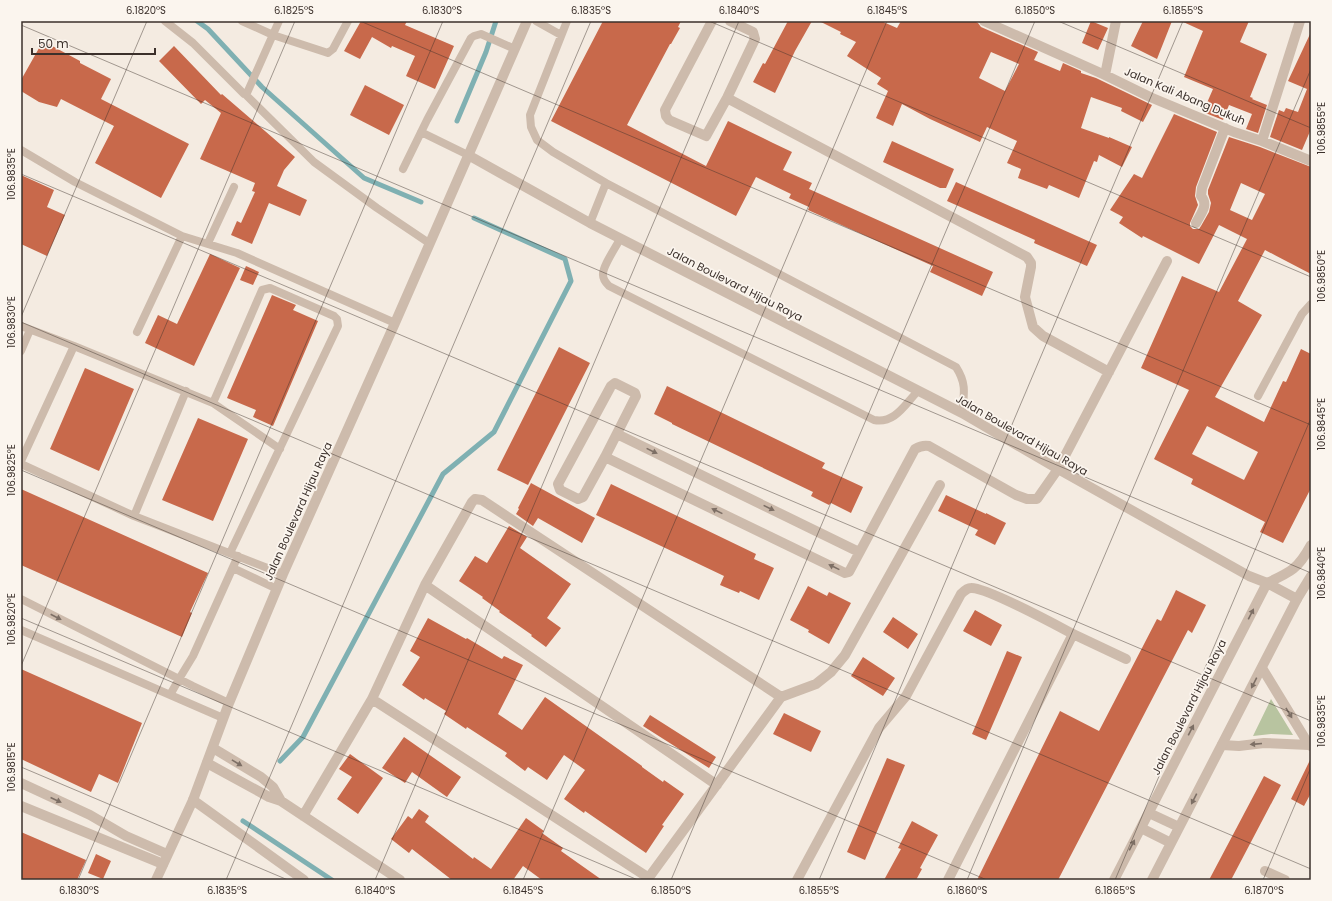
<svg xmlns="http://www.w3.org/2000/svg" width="1332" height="901" viewBox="0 0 1332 901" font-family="Poppins,sans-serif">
<rect width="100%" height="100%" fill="#f4ebe1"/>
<path fill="#b8c4a0" d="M1271,699l22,36 -22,-1 -18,2z"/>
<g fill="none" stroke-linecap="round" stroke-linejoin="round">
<path stroke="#7fb0b2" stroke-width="5" d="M197,21l11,8 54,58 102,91 57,24
M457,121l29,-69 10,-31
M280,761l23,-24 140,-263 51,-42 77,-151 -6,-22 -91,-41
M243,821l89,59"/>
</g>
<path fill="#c8694b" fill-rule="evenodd" d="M361,21h46l-2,4 49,21 -19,43 -29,-13 9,-20 -23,-10 -1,2 -19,-11 -12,22 -16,-8z
M603,21h78l-3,6 2,1 -9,16h-1l-43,81 79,41 22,-45 45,22 19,9 -9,18 29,13 -3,6 184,83 -11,24 -52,-24 3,-6 -125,-56 1,-3 -20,-9 2,-4 -35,-17 -20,39 -185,-95z
M788,21h24l-17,30 -20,42 -22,-11 10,-19 2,1z
M819,21h62l16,7 4,-7h73l4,2 3,4 57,25 -4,8 26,11 3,-8 18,8v2l15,5 56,27 -9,17 -22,-11 1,-3 -31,-11 -10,31 28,10v-1l23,10 -10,20 -23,-12 -2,7 -3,-1 -15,37 -30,-13 -2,4 -29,-11 3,-9 -14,-6 10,-22 -30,-14 -7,15 -50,-23 -28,-15 -9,22 -17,-8 12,-27 -11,-7 4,-6 -34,-22 9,-14 -16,-8 1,-2zM991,52l28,12 -14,27 -26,-13z
M1091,21l17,7 -10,22 -16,-7z
M1143,21h29l-15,38 -26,-13z
M1181,21h68l-9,21 27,12 -17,43 3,1 -1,1 15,6 -9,28 -12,-4 6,-15 -23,-9 -6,15 -20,-8 10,-23 -29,-12 19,-46z
M1311,32v97l-9,21 -32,-13 9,-27 5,2 2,-4 12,4 9,-23 -19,-8z
M43,41l37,20v2l31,16 -10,20 88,45 -28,54 -66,-35 19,-37 -53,-27 -4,8 -18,-5 -18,-11v-11z
M174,46l47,49 1,-1 73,63 -11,13 -7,16 30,14 -7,16 -31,-13 -17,41 -21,-9 6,-14 4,2 14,-31 -3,-1 3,-8 -55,-24 21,-46 -16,-13 -4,4 -42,-43z
M365,85l39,20 -15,30 -39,-20z
M1174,114l43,18 -21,55 -1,9 3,9 -8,18v3l3,3h6l2,-3 8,-14 2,-9 -3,-9v-4l21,-53 31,10 51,20v107l-46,-24 -27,51 24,14 -47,82 49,25 19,-41 3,1 15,-33 10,5v134l-28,55 -23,-11 5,-10 -74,-38 2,-5 -39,-20 35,-69 -48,-22 41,-92 37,16 28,-53 -28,-14 -20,39 -56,-28 -1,2 -23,-15 4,-6 -13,-7 24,-36 8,4zM1241,183l24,11 -13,26 -22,-10zM1207,426l51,26 -14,28 -52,-26z
M892,141l62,28 -8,19h-6l-57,-26z
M21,175l33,15 -7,17 18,8 -18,41 -26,-12z
M956,182l141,63 -10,21 -53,-23 1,-3 -88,-39z
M210,254l30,14 -46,98 -49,-23 13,-28 19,9z
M246,266l13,6 -6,13 -13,-5z
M272,295l24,10 -3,5 25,11 -45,105 -20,-9 3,-7 -29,-12z
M559,347l31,16 -62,122 -31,-15z
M85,368l49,21 -35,82 -49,-22z
M667,386l158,77 -3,5 41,19 -12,26 -20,-10 -2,2 -18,-9 2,-4 -141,-68v-1l-18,-9z
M198,418l50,21 -35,82 -51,-21z
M531,483l64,35 -13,25 -44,-25 -5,8 -17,-12 3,-5 -1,-1z
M611,484l145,70 -2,5 20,9 -15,32 -19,-9 -1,2 -19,-8 4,-9 -128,-61z
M21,489l187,84 -18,39 2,1 -10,24 -161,-72z
M946,495l40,19v-1l20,10 -11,22 -20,-10 3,-5 -40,-19z
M509,526l18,11 -7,11 51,36 -24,34 14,10 -15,19 -15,-11 1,-1 -33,-23 1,-1 -18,-13 1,-1 -24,-16 16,-25 12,7z
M808,586l19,10 2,-4 22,11 -22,41 -21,-12 1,-2 -19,-10z
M1176,590l30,15 -14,28 -4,-3 -130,250h-81l83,-169 39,20 58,-112 4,2z
M975,610l27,15 -11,21 -28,-15z
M893,617l25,17 -10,15 -25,-17z
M428,618l38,21 1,-1 35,21 2,-3 19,9 -25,49 24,16 23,-33 97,69v1l21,15 1,-2 20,14 -22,31 2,1 -18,27 -61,-42 -1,2 -20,-14 21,-29 -21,-15 -17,25 -19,-13 -3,4 -20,-15 2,-3 -40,-26 -1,2 -22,-15 2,-3 -21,-13 -1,2 -22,-15 18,-28 -10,-6z
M1007,651l15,6 -36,83 -14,-6z
M863,657l32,21 -12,18 -32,-20z
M21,669l121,54 -24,60 -19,-9 -8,18 -70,-33z
M784,713l37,18 -10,21 -38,-18z
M650,715l66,42 -7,11 -66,-42z
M404,737l57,40 -14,20 -35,-25 -7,11 -23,-15z
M350,754l33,24 -25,36 -21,-15 15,-22 -13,-8z
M887,758l18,7 -40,95 -18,-8z
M1311,758v35l-7,13 -13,-7z
M1264,776l17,9 -50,95h-22z
M419,809l10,7 -4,6 48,37 1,-2 17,12 35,-51 18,13 -2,2 21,15 -2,3 41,29h-60l-19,-14 -10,14h-61l-40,-31 -3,4 -18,-14 17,-23 4,3z
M912,821l26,14 -18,33 2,1 -6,11h-32l17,-31 -3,-1z
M21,832l65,28 -9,20h-56z
M96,854l15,7 -8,18 -15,-6z"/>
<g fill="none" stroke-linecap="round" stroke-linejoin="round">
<path stroke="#cdbbac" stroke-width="8" d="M165,21l28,22 51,51 3,-1 32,-72
M242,21l31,14 55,18 5,-4 15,-28
M536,21l25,14
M567,21l-37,94 1,12 6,13 16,12 53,31 350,184c11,17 8,27 6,46
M245,94l69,68 63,46 52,35
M421,132l47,23
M21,150l54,32 107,54 55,17 158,70
M403,169l24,-49 44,-82 3,-2 7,-2 34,15
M590,223l16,-40
M620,239c-4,8 -18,28 -17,36 0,5 3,8 6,11l265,134c21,4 31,-16 44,-29
M208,243l26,-56
M21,326l53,20 139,57 49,-113 8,-2 64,28 3,3 1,7 -108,227
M137,332l45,-96
M21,351l9,-21
M1258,396l44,-82 9,-10
M213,403l67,46
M21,461l53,-115
M21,464l113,52 149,58
M134,516l52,-125
M233,568l44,21
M21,599l172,87 36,17
M21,630l202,88
M170,695l9,-16 14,-23 45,-100"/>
<path stroke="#cdbbac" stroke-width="10" d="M712,21l-47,89 1,6 3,4 37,16 21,-38 28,-59 -2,-7 -23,-11
M984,21l121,54 45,22 84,35 28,9 49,20
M1105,75l11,-54
M727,98l300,159 4,6v4l-6,30 8,30 10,9 66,36
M1262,141l38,-120
M1196,223c5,-10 13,-18 5,-27l1,-8 23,-60
M615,383l20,10 1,3 -31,61 -22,40 -5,2 -18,-9 -2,-6 53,-98z
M617,434l242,118
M605,457l240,116 4,-1 66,-123c5,-3 8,-4 14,-3l87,49 11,4h10l21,-30 109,-208
M1267,583c24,-11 31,-14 44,-38
M425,585l292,200
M1297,599l14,-23
M1073,634l53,25
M1262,668l47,77
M372,699l277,179
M1222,745l17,1 25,-3 45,2 2,1
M213,748l48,29 12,10 8,14
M207,763l62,34 12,4 119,79
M21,783l69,32 36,21 41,18
M193,800l111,80
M21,806l142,58
M303,816l69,-117 53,-114 47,-83 3,-3 7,1 299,197
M1265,871l20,9
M647,880l134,-183 35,-13 15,-12 14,-17 95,-170
M797,880l82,-152 27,-32 55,-102c3,-3 6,-6 10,-6 15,-1 85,37 102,46l-125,246"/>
<path stroke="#cdbbac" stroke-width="10" d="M468,155l122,68 372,190 96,56 191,107 18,7 30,16 -145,281
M1149,813l30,14
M1141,828l30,15
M156,880l37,-80 36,-97 54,-129 112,-251 132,-302
M1114,880l153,-297"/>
</g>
<defs><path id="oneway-solid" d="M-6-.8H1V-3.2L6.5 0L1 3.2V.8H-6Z"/></defs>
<g fill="#7d6f65">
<use href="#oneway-solid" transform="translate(652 451) rotate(26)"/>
<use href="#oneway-solid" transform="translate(769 508) rotate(26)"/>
<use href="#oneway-solid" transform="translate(717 511) rotate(-154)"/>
<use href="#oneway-solid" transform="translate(834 567) rotate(-154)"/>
<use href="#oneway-solid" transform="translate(1251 614) rotate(-63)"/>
<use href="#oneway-solid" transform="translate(56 617) rotate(27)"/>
<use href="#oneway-solid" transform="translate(1254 683) rotate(117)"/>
<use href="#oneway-solid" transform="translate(1289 713) rotate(59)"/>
<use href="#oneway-solid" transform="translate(1191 730) rotate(-63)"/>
<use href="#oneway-solid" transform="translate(1256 744) rotate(175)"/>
<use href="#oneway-solid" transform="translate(237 763) rotate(31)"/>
<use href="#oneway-solid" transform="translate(1194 799) rotate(117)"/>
<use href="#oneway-solid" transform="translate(56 800) rotate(25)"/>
<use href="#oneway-solid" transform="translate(1132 845) rotate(-63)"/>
</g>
<path fill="none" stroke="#3b302b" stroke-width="1" stroke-opacity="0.45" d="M360,21l951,404M709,21l602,256M1058,21l253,107M21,25l1290,548M21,174l1290,547M21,317l126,-296M21,322l1290,547M21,470l966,410M21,618l617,262M21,666l274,-645M21,767l267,113M78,880l365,-859M226,880l365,-859M375,880l364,-859M523,880l364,-859M671,880l364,-859M819,880l364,-859M967,880l344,-811M1115,880l196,-462M1263,880l48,-113"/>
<g text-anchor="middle" stroke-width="3.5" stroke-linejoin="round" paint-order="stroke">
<g font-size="11" fill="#3b302b" stroke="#fbf5ee">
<text transform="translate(1185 96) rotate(23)" y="4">Jalan Kali Abang Dukuh</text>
<text transform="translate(735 284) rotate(27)" y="4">Jalan Boulevard Hijau Raya</text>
<text transform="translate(1022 435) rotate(30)" y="4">Jalan Boulevard Hijau Raya</text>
<text transform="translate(298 511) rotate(-66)" y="4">Jalan Boulevard Hijau Raya</text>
<text transform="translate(1189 707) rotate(-63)" y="4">Jalan Boulevard Hijau Raya</text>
</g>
</g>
<rect width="1332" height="901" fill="none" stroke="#fbf5ee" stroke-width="44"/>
<path d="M32 48v6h123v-6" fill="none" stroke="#3b302b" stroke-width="2"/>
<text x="38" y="48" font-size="12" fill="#3b302b" stroke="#fbf5ee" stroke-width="3" paint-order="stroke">50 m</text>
<rect x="22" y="22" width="1288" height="857" fill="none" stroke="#3b302b" stroke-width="1.5"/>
<g font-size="10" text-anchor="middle" fill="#3b302b">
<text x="146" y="14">6.1820°S</text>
<text x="294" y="14">6.1825°S</text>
<text x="442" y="14">6.1830°S</text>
<text x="591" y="14">6.1835°S</text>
<text x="739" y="14">6.1840°S</text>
<text x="887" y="14">6.1845°S</text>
<text x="1035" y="14">6.1850°S</text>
<text x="1183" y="14">6.1855°S</text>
<text transform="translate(1321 128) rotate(-90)" y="4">106.9855°E</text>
<text transform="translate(11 174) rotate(-90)" y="4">106.9835°E</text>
<text transform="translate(1321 276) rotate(-90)" y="4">106.9850°E</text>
<text transform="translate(11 322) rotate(-90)" y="4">106.9830°E</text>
<text transform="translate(1321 424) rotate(-90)" y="4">106.9845°E</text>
<text transform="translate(11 470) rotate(-90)" y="4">106.9825°E</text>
<text transform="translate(1321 573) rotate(-90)" y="4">106.9840°E</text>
<text transform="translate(11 619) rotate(-90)" y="4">106.9820°E</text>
<text transform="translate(1321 721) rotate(-90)" y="4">106.9835°E</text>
<text transform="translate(11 767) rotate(-90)" y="4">106.9815°E</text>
<text x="79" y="894">6.1830°S</text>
<text x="227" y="894">6.1835°S</text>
<text x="375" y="894">6.1840°S</text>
<text x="523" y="894">6.1845°S</text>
<text x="671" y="894">6.1850°S</text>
<text x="819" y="894">6.1855°S</text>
<text x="967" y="894">6.1860°S</text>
<text x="1115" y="894">6.1865°S</text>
<text x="1264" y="894">6.1870°S</text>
</g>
</svg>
